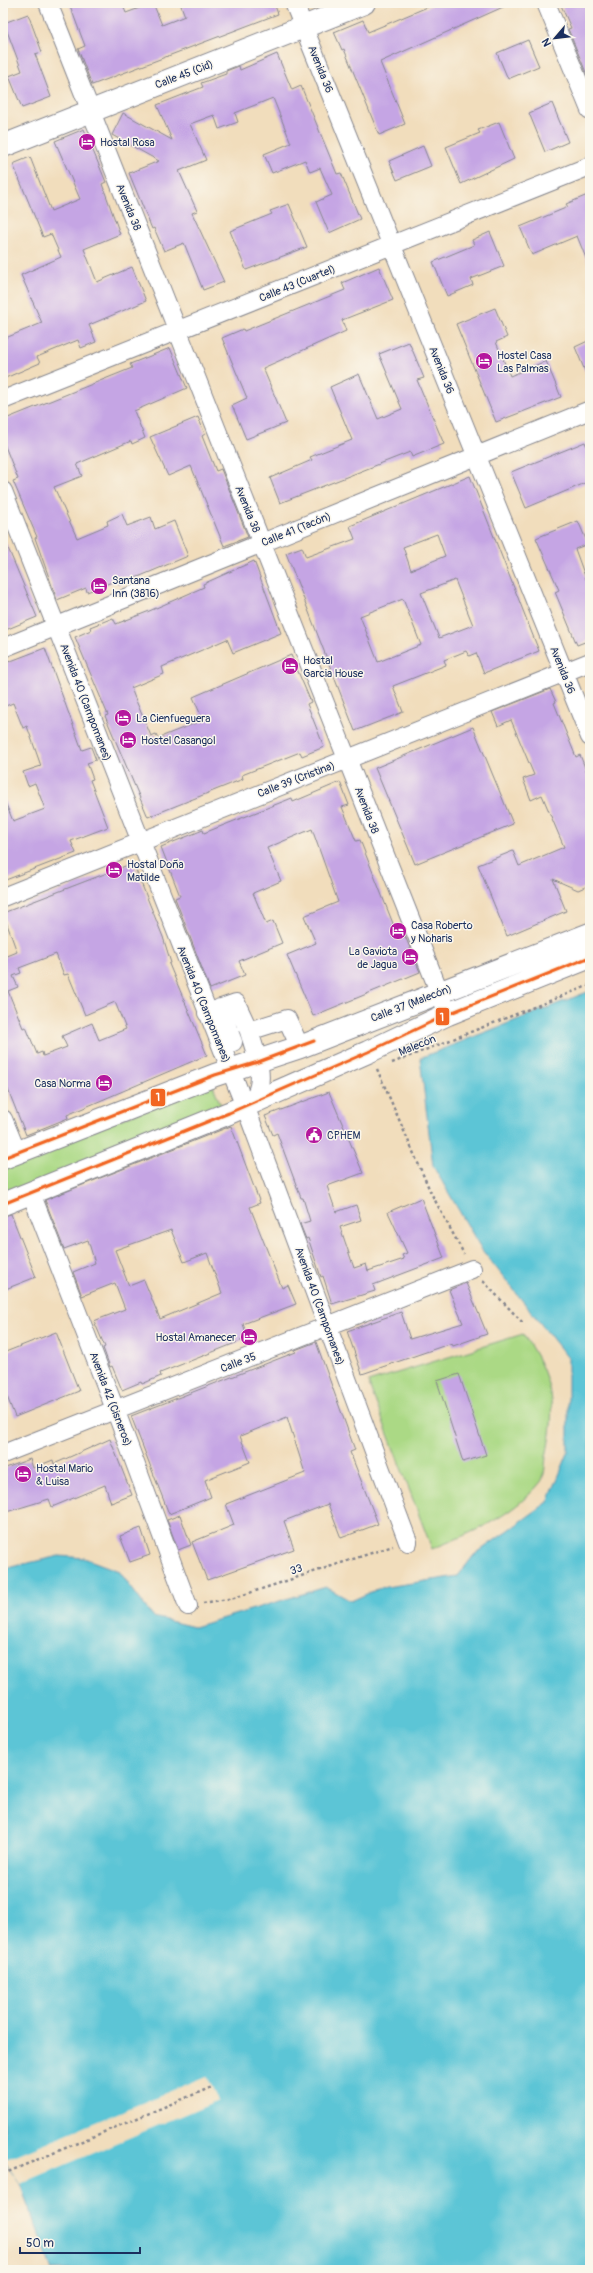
<svg xmlns="http://www.w3.org/2000/svg" width="593" height="2273" viewBox="0 0 593 2273" font-family="Pangolin,sans-serif">
<rect width="100%" height="100%" fill="#fbf7ec"/>
<filter id="ink" filterUnits="userSpaceOnUse"><feTurbulence type="fractalNoise" baseFrequency=".025" numOctaves="2"/><feDisplacementMap in="SourceGraphic" scale="8" xChannelSelector="R" yChannelSelector="G"/><feConvolveMatrix kernelMatrix="1 2 1 2 8 2 1 2 1" color-interpolation-filters="sRGB"/></filter>
<filter id="wash" filterUnits="userSpaceOnUse"><feTurbulence type="fractalNoise" baseFrequency=".012" numOctaves="4" result="noise"/><feDisplacementMap in="SourceGraphic" scale="16" xChannelSelector="R" yChannelSelector="G"/><feGaussianBlur stdDeviation="0.9" result="paint"/><feColorMatrix in="noise" values="0 0 0 0 0 0 0 0 0 0 0 0 0 0 0 0 0 1.4 0 .05"/><feComposite in="paint" operator="in"/></filter>
<g filter="url(#wash)">
<rect width="100%" height="100%" fill="#f1ddbc"/>
<path fill="#abd985" stroke="#638472" d="M212,1083l10,25 -219,89v-31z
M523,1334c30,45 34,70 23,123 -1,7 -1,21 -6,26 -30,35 -67,49 -108,66l-64,-167z"/>
<path fill="#5bc5d6" stroke="#3b7a9a" d="M590,991v1279h-538l-32,-86 -17,-24v-588l8,-5 48,-11 25,2 35,13 34,46 41,10 132,-40 25,14 29,-13 78,-12 16,-21 74,-53 20,-49v-95l-86,-108 -49,-84 -13,-108z"/>
<path fill="#f1ddbc" d="M207,2076l11,24 -198,84 -16,-24z"/>
<g id="blocks">
<path fill="#c5a5e4" fill-rule="evenodd" d="M69,3h53l4,10 27,-10 9,22 23,-9 -5,-13h94l4,11 -186,71 -14,-36 7,-3z
M437,3h75l-132,59 25,62 -26,11 -35,-86 -2,1 -8,-18 29,-12 5,12z
M560,3h30v79l-22,-53 3,-1z
M28,14l14,38 -7,2 16,43 -29,11 -13,-32 13,-5 -18,-48z
M528,40l11,26 -31,13 -11,-26z
M277,54l15,36 9,-4 36,88 4,-1 19,46 -31,14 -13,-31 16,-7 -12,-27 -10,4 -5,-12 -33,13 -8,-19 27,-11 -18,-45 -38,15 3,9 -19,7 -5,-14 -24,9 16,36 -27,11 18,40 -5,2 32,69 -21,8 -19,-47 -20,8 -10,-23 -2,1 -23,-56 30,-12 -47,-26 11,-22 49,27 -15,-35 46,-18 -2,-4 25,-9v-3l13,-5 1,4z
M552,103l16,39 -23,10 -16,-39z
M499,122l15,37 -53,25 -15,-37 34,-14 -2,-3z
M84,129l22,53 -4,2 18,50 -36,15 13,33 35,-15 14,34 -57,24 7,17 -15,6 -3,-8 -41,17 3,6 -37,16v-40l39,-16 -21,-48 40,-18 -10,-23 -8,3 -30,-73 17,-7 21,54 29,-12 -25,-58z
M423,146l8,20 -34,14 -8,-19z
M590,194v74l-13,-32 -45,19 -12,-28 48,-20 -2,-3z
M289,204l18,43 -61,23 -16,-39 42,-17 -2,-3z
M490,232l14,34 -33,13 2,6 -26,11 -14,-34 41,-17 -2,-5z
M379,267l14,33 -51,20 4,11 -83,37 23,55 -40,16 -14,-34 15,-7 -25,-60 21,-9 1,2 101,-41 -3,-7z
M495,308l12,29 -11,5 14,34 36,-15 15,36 -65,25 -40,-98z
M590,340v43l-15,-36z
M409,342l15,36 -7,2 27,64 -32,13 -2,-5 -130,51 -10,-25 42,-18 -2,-3 42,-17 -22,-53 29,-13 19,45 24,-10 -23,-55z
M170,348l17,40 -53,23 11,27 -13,6 -1,-3 -54,23 5,12 -28,11 23,51 31,-13 -1,-4 15,-7 5,12 24,-9 4,12 19,-8 14,35 -69,29 -2,-5 -30,12 -1,-4 -29,12 -22,-62 2,-1 -24,-56 5,-2 -15,-38v-21l129,-52 -2,-4z
M198,417l7,17 -3,2 14,35 5,-2 27,68 -24,9 -33,-80 -23,10 -18,-39z
M585,442l5,12v27l-64,27 -15,-36z
M470,476l69,175 -55,22 -8,-20 -7,3 -3,-5 -22,9 2,5 -53,21 10,26 -48,19 -69,-178 16,-6 4,10 49,-18 -5,-13zM437,534l8,22 -34,14 -8,-23zM455,580l18,45 -34,13 -18,-45zM403,599l18,46 -43,17 -18,-46z
M578,521l10,23 -13,5 15,41v50l-13,5 -22,-53 4,-2 -23,-52z
M3,536l34,81 -34,14z
M254,561l27,72 -48,20 -6,-14 -25,11 -40,17 2,7 -33,14 3,8 17,40 5,-2 2,4 45,-18 -10,-23 98,-42 20,47 -4,2 17,43 -22,9 -2,-4 -58,23 1,4 -95,38 -43,-101 3,-1 -33,-78 16,-7 -1,-3 23,-9 3,6 31,-12 57,-25 -1,-3z
M45,648l37,102 9,-3 5,13 -9,3 6,16 -3,1 18,47 -37,14 5,12 -73,28v-84l10,24 32,-12 -10,-26 -7,3 -5,-14 18,-6 -14,-40 -4,2 -10,-25 -10,4v-43z
M550,689l6,13 -2,1 22,54 4,-2 10,25v105l-12,5 -25,-11 13,32 -59,25 -29,-71 35,-14 6,15 45,-19 -22,-52 -11,5 -8,-21 11,-4 -23,-55 -13,6 -6,-14z
M473,727l40,97 -98,40 -40,-96z
M340,782l9,23 -7,2 14,34 4,-1 34,86 6,-2 20,48 -107,44 -26,-61 29,-12 -12,-27 34,-14 -26,-73 -45,19 14,33 -28,12 13,31 7,-3 9,22 -43,18 6,14 -35,14 -35,-91 5,-2 -19,-49 42,-17 1,3 88,-35 1,4z
M133,863l30,74 8,26 -2,1 38,91 -140,60 1,3 -42,17 -23,-58v-125l2,5 12,-5 -14,-39zM56,954l8,21 4,-1 17,41 30,-13 11,27 -27,11 -7,-17 -30,13 5,11 -24,9 -1,-4 -5,2 -11,-27 -3,1 -15,-37 10,-4 -5,-11 8,-3 -2,-5z
M329,1092l34,81 -36,13 9,26 20,-7 5,15 -21,7 14,41 12,-4 2,7 36,-12 -2,-4 5,-2 -19,-41 33,-14 23,60 -71,27 2,6 -43,13 -9,-28 -2,1 -13,-39 -2,1 -6,-15 10,-3 -7,-23h-2l-24,-65 -4,2 -8,-19z
M231,1126l29,77 -10,4 32,81 6,-3 8,19 -53,20 5,14 -88,35 1,3 -19,8 -1,-2 -19,8 -10,-24 -2,1 -7,-19 2,-1 -11,-26 31,-12 -10,-26 -33,13 -9,-24 22,-9 -7,-23 -24,9 -19,-49zM171,1230l13,32 23,-9 15,40 -62,26 -16,-39 -15,6 -14,-36z
M11,1214l25,63 -33,13v-74z
M466,1283l21,51 -34,12 -1,-3 -90,31 -15,-43 54,-19 9,27 53,-16 -14,-33z
M56,1332l23,59 -64,26 -12,-31v-33z
M316,1342l39,108 -5,2 28,72 -37,14 -13,-34 -44,17 10,28 -87,31 -15,-38 42,-17 -8,-21 79,-31 -18,-56 -47,19 10,26 -45,18 6,17 -42,17 -38,-98 165,-64 -1,-2z
M459,1374l27,81 -23,7 -26,-81z
M110,1439l22,56 -21,8 -6,-18 -53,22 -3,-8 -46,14v-44l27,-10 3,9 20,-8 1,4z
M180,1515l11,30 -13,5 -11,-30z
M141,1528l9,27 -20,7 -10,-26z"/>
</g>
</g>
<g filter="url(#ink)">
<use href="#blocks" fill-opacity="0" stroke="#86868d" stroke-width="1"/>
<g fill="none" stroke-linecap="round" stroke-linejoin="round">
<defs>
<path id="minor" d="M48,3l400,1011
M294,3l296,734
M546,3l44,107
M3,400l587,-234
M3,491l247,628 158,423
M3,648l587,-238
M3,897l587,-235
M220,1008l13,34
M207,1013l29,-10 13,28 38,-12 13,28
M245,1105c3,-3 8,-7 11,-11 10,-18 -2,-45 -7,-63
M3,1119l14,34
M31,1193l84,216 73,197
M3,1454l469,-185"/>
<path id="major" d="M3,146l361,-143
M3,1158l212,-83 85,-28 290,-113
M3,1204l226,-91 139,-61 80,-38 142,-57"/>
</defs>
<use href="#minor" stroke="#86868d" stroke-width="20"/>
<use href="#major" stroke="#86868d" stroke-width="24"/>
<path stroke="#86868d" stroke-width="2.5" stroke-dasharray="3 3" stroke-linecap="butt" d="M392,1063l198,-78
M377,1069l54,124 33,61
M483,1281l41,43
M203,1603l31,-5 159,-52
M3,2174l209,-87"/>
<use href="#minor" stroke="#fff" stroke-width="18"/>
<use href="#major" stroke="#fff" stroke-width="22"/>
<defs>
<path id="bus-1" d="M3,1158l212,-83 43,-13 56,-21
M3,1204l226,-91 139,-61 80,-38 142,-57"/>
</defs>
<use href="#bus-1" stroke="#fbf7ec" stroke-width="6"/>
<use href="#bus-1" stroke="#f26522" stroke-width="3"/>
</g>
</g>
<defs>
<symbol id="hotel-disc" viewBox="-11 -11 22 22"><circle r="9.5" fill="#b5179e" stroke="#fbf7ec"/><path d="M-6-4.5h1.5V1H6V5H4.5V3h-9V5H-6ZM-4 0a1.8 1.8 0 1 1 3.6 0ZM.5 0V-2.5h3Q6-2.5 6 0Z" fill="#fff"/></symbol>
<symbol id="civic-disc" viewBox="-11 -11 22 22"><circle r="9.5" fill="#b5179e" stroke="#fbf7ec"/><path d="M-.6-6.5H3V-4.5H.6V-3L4-1V1h2V6H-6V1h2V-1L-.6-3ZM-1.2 2.5V6h2.4V2.5Z" fill="#fff"/></symbol>
</defs>
<g fill-rule="evenodd">
<use href="#hotel-disc" x="77" y="132" width="20" height="20"/>
<use href="#hotel-disc" x="474" y="351" width="20" height="20"/>
<use href="#hotel-disc" x="89" y="576" width="20" height="20"/>
<use href="#hotel-disc" x="280" y="656" width="20" height="20"/>
<use href="#hotel-disc" x="113" y="708" width="20" height="20"/>
<use href="#hotel-disc" x="118" y="730" width="20" height="20"/>
<use href="#hotel-disc" x="104" y="860" width="20" height="20"/>
<use href="#hotel-disc" x="388" y="921" width="20" height="20"/>
<use href="#hotel-disc" x="400" y="947" width="20" height="20"/>
<use href="#hotel-disc" x="94" y="1073" width="20" height="20"/>
<use href="#civic-disc" x="304" y="1125" width="20" height="20"/>
<use href="#hotel-disc" x="239" y="1327" width="20" height="20"/>
<use href="#hotel-disc" x="13" y="1464" width="20" height="20"/>
</g>
<g text-anchor="middle" stroke-width="3" stroke-linejoin="round" paint-order="stroke">
<g font-size="11" fill="#1b2f5e" stroke="#fbf7ec">
<text transform="translate(321 69) rotate(68)" y="4">Avenida 36</text>
<text transform="translate(184 74) rotate(-21)" y="4">Calle 45 (Cid)</text>
<text transform="translate(129 207) rotate(68)" y="4">Avenida 38</text>
<text transform="translate(297 283) rotate(-22)" y="4">Calle 43 (Cuartel)</text>
<text transform="translate(442 370) rotate(68)" y="4">Avenida 36</text>
<text transform="translate(248 509) rotate(68)" y="4">Avenida 38</text>
<text transform="translate(296 529) rotate(-22)" y="4">Calle 41 (Tacón)</text>
<text transform="translate(563 670) rotate(68)" y="4">Avenida 36</text>
<text transform="translate(86 702) rotate(69)" y="4">Avenida 40 (Campomanes)</text>
<text transform="translate(296 779) rotate(-21)" y="4">Calle 39 (Cristina)</text>
<text transform="translate(367 810) rotate(69)" y="4">Avenida 38</text>
<text transform="translate(411 1003) rotate(-21)" y="4">Calle 37 (Malecón)</text>
<text transform="translate(204 1004) rotate(68)" y="4">Avenida 40 (Campomanes)</text>
<text transform="translate(417 1045) rotate(-22)" y="4">Malecón</text>
<text transform="translate(320 1306) rotate(70)" y="4">Avenida 40 (Campomanes)</text>
<text transform="translate(238 1362) rotate(-21)" y="4">Calle 35</text>
<text transform="translate(111 1399) rotate(69)" y="4">Avenida 42 (Cisneros)</text>
<text transform="translate(296 1569) rotate(-18)" y="4">33</text>
</g>
<g font-size="11" fill="#1b2f5e" stroke="#fbf7ec" text-anchor="start">
<text x="100" y="146">Hostal Rosa</text>
<text x="497" y="359">Hostel Casa<tspan x="497" dy="13">Las Palmas</tspan></text>
<text x="112" y="584">Santana<tspan x="112" dy="13">Inn (3816)</tspan></text>
<text x="303" y="664">Hostal<tspan x="303" dy="13">Garcia House</tspan></text>
<text x="136" y="722">La Cienfueguera</text>
<text x="141" y="744">Hostel Casangol</text>
<text x="127" y="868">Hostal Doña<tspan x="127" dy="13">Matilde</tspan></text>
<text x="411" y="929">Casa Roberto<tspan x="411" dy="13">y Noharis</tspan></text>
<text x="397" y="955" text-anchor="end">La Gaviota<tspan x="397" dy="13">de Jagua</tspan></text>
<text x="91" y="1087" text-anchor="end">Casa Norma</text>
<text x="327" y="1139">CPHEM</text>
<text x="236" y="1341" text-anchor="end">Hostal Amanecer</text>
<text x="36" y="1472">Hostal Mario<tspan x="36" dy="13">&amp; Luisa</tspan></text>
</g>
</g>
<g stroke="#fbf7ec" stroke-width="1.5">
<rect x="435" y="1007" width="15" height="19" rx="4" fill="#f26522"/>
<rect x="150" y="1088" width="16" height="19" rx="4" fill="#f26522"/>
</g>
<g font-size="11" text-anchor="middle" font-weight="bold" fill="#fff">
<text x="442" y="1021">1</text>
<text x="158" y="1101">1</text>
</g>
<rect width="593" height="2273" fill="none" stroke="#fbf7ec" stroke-width="16"/>
<g transform="translate(555 38) rotate(242)" stroke="#fbf7ec" stroke-width="3" paint-order="stroke">
<path d="M0-3L7 15L0 10L-7 15Z" fill="#1b2f5e"/>
<text y="-6" font-size="11" font-weight="bold" text-anchor="middle" fill="#1b2f5e">N</text>
</g>
<path d="M20 2247v6h120v-6" fill="none" stroke="#1b2f5e" stroke-width="2"/>
<text x="26" y="2247" font-size="12" fill="#1b2f5e" stroke="#fbf7ec" stroke-width="3" paint-order="stroke">50 m</text>
</svg>
